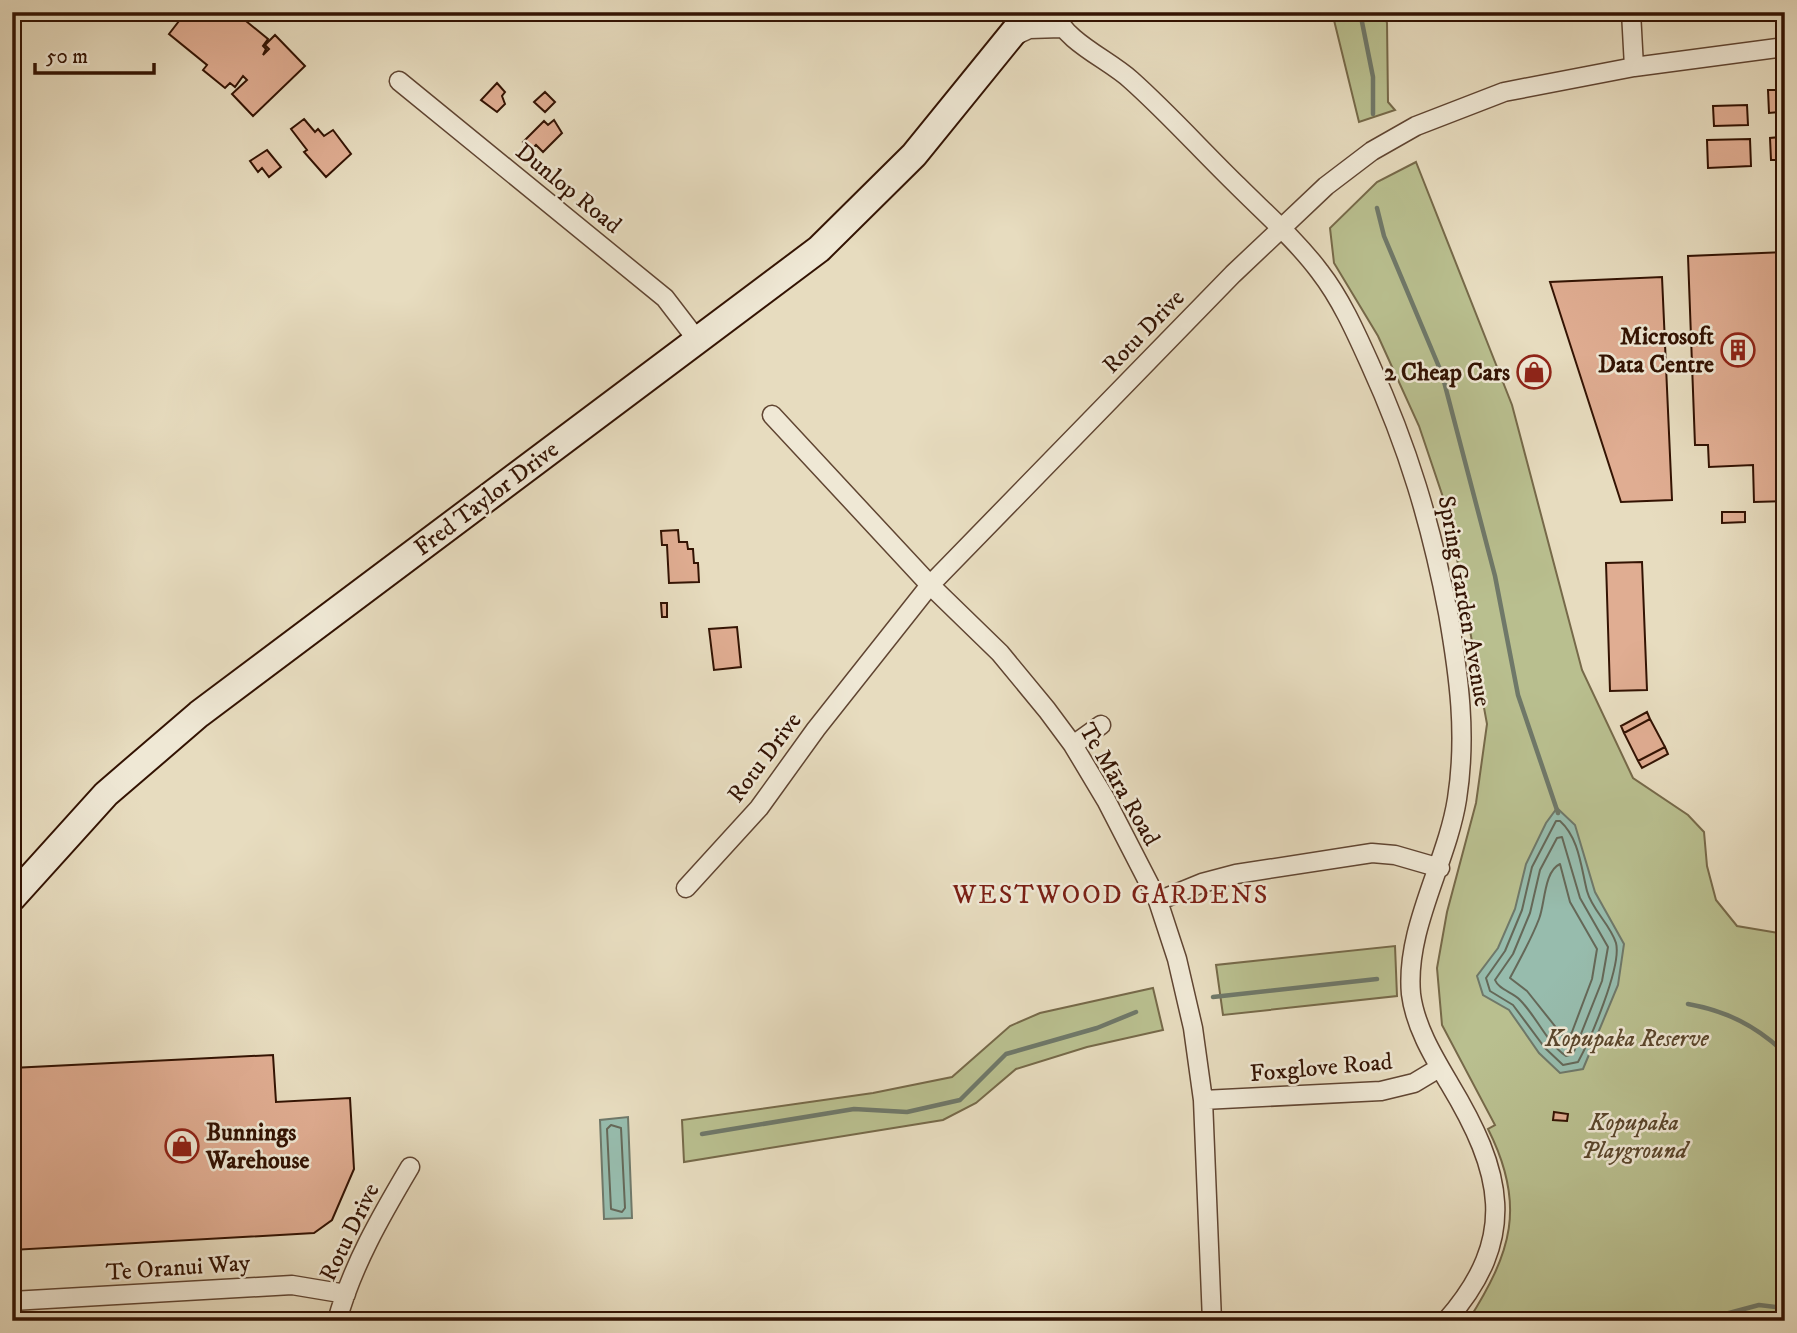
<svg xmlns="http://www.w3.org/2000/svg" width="1797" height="1333" viewBox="0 0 1797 1333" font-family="'IM FELL DW Pica',serif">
<rect width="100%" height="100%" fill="#e7dcbf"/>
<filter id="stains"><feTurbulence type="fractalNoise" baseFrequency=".00286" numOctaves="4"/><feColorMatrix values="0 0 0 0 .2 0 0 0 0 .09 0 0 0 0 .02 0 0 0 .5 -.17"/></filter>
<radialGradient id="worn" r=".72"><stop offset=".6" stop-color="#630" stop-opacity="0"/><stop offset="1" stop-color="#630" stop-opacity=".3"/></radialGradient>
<path fill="#b9bf8f" stroke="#766949" stroke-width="2" d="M1332,12h51l4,11 1,79 7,8 -36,12z
M1416,162l96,243 70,265 51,108 55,37 16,17 3,34 9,34 21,26 48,8v387h-317c43,-68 59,-115 20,-192l7,-4 -53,-100 -5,-57 10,-56 29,-109 11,-79 -38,-209 -30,-89 -41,-90 -44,-73 -4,-35 47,-46z
M1395,946l2,50 -174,19 -7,-50z
M1153,988l10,42 -76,17 -71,22 -40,34 -33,17 -259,42 -2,-42 191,-27 79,-16 58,-51 30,-13z
M293,1313l11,8h-151z"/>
<path fill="#97bcad" stroke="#6f7869" stroke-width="2" d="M1557,808l18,17 20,67 29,52 -6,41 -35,84 -23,4 -21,-20 -30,-43 -26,-15 -6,-19 21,-28 17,-39 11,-45 20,-41z
M628,1117l4,101 -28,1 -4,-99z"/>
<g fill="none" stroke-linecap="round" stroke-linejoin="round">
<path stroke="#656858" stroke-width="2" d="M1556,821h4c19,17 21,46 27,70 5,19 23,33 29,52 6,23 -26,97 -38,119l-15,3 -18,-17 -32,-43 -23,-14 -4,-13 19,-27 17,-41 10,-43z
M1562,837l18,61 28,49 -6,34 -29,73 -7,2c-20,-14 -29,-39 -46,-56 -7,-8 -21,-10 -25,-20l18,-26 17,-41 10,-43 17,-32z
M1560,864l10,38 27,47 -5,30 -20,53 -6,8 -39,-49 -17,-13c10,-19 21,-38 29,-59 6,-15 5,-48 21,-55z
M611,1125l10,3 4,80 -3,4 -11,-3 -4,-80z"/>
<path stroke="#6f7869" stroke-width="4.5" d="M1360,12l13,65v37
M1377,208l7,28 58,138 53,202 23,119 40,118
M1213,997l164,-18
M1688,1004c39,7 68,22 97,49
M702,1134l152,-25 53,3 53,-12 46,-46 91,-26 39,-16
M1699,1321l60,-16 26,3"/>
</g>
<path fill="#e0ad92" stroke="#331303" stroke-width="2" d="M186,12h49l33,27 -5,7 3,3 -3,6 6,-6 -4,-4 10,-10 30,31 -52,50 -21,-22 15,-14 -4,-4 -8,11 -5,-4 -5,5 -22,-18 4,-5 -38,-31z
M497,83l8,9 -3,4 3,8 -8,8 -16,-12z
M1768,90h10l1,22 -10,1z
M545,92l10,10 -10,10 -11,-10z
M1747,105l1,20 -34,1 -1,-20z
M304,119l11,13 3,-3 6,7 9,-6 18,24 -25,23 -22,-25 3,-2 -16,-21z
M554,120l8,13 -19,19 -7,-7 -5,5 -8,-8 21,-21 4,4z
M1780,137l1,23h-10l-1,-22z
M1750,139l1,27 -43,2 -1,-28z
M267,150l14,17 -12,10 -7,-9 -4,4 -8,-11z
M1785,252v249l-31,1 -1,-37 -44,2 -1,-22h-13l-7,-189z
M1662,277l10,223 -51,2 -71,-220z
M1722,512h23v10l-23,1z
M678,530l1,12h8l1,7h5l1,14h4l1,19 -30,1 -2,-38h-5l-1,-14z
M1642,562l5,128 -37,1 -4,-128z
M661,603h6v14h-5z
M737,627l4,40 -27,3 -5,-41z
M1647,712l3,7 -26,14 -3,-7z
M1650,719l15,28 -27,14 -14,-28z
M1665,747l3,7 -26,14 -4,-7z
M273,1055l3,47 74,-4 4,71 -22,51 -18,13 -302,17v-182z
M1554,1112l14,2 -1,7 -14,-1z"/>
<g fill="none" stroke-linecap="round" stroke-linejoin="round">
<defs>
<path id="street" d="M1054,12c11,30 54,47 77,68 37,33 71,71 107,106 27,27 59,55 82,86 21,27 36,61 50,92 38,83 61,160 78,249 11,63 19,122 9,186 -10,64 -52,129 -46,195 4,32 22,62 38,89 53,88 71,154 -3,238
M1631,12l3,55
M1014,36l15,-7 32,-1
M399,81l266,217 33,43
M772,415l158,170 70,68 47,57 26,35 33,55 52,101 19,58 16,69 10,72 9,221
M1073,745l28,-20
M686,888l73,-80 57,-79 114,-144 303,-311 93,-88 46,-35 44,-25 88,-34 130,-25 151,-20
M1158,901l44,-18 34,-9 136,-21 23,2 45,13
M1203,1100l178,-9 33,-8 25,-15
M12,1301l280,-16 54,9
M337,1321c15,-55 44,-105 73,-154"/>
<path id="secondary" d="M12,898l94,-104 93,-80 620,-465 95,-94 116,-143"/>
</defs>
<use href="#street" stroke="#604532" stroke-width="21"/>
<use href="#secondary" stroke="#331303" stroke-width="30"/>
<use href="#street" stroke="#efe8d5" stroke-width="18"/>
<use href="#secondary" stroke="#efe8d5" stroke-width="26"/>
</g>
<defs>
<symbol id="building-ring" viewBox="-11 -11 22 22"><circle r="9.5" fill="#efe8d5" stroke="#8f2418" stroke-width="1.5"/><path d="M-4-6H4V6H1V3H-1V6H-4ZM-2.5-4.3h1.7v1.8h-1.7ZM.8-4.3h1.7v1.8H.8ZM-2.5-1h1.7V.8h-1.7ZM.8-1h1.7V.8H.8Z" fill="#8f2418"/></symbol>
<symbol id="shop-ring" viewBox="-11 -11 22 22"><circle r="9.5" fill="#efe8d5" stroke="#8f2418" stroke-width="1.5"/><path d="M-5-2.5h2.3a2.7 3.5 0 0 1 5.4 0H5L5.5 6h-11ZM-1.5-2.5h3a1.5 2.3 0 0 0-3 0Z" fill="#8f2418"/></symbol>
</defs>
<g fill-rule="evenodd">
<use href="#building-ring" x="1719" y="331" width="38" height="38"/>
<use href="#shop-ring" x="1515" y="353" width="38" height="38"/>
<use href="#shop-ring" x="163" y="1127" width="38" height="38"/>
</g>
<g text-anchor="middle" stroke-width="5" stroke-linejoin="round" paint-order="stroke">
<g font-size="24" fill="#331303" stroke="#efe8d5">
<text transform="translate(569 188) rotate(39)" y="8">Dunlop Road</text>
<text transform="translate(1143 331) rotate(-46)" y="8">Rotu Drive</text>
<text transform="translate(486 498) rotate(-37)" y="8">Fred Taylor Drive</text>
<text transform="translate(1465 601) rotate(80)" y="8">Spring Garden Avenue</text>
<text transform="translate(764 757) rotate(-53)" y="8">Rotu Drive</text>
<text transform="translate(1120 784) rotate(60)" y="8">Te Māra Road</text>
<text transform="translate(1321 1067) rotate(-5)" y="8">Foxglove Road</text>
<text transform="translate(349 1232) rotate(-64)" y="8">Rotu Drive</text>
<text transform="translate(178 1267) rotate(-4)" y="8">Te Oranui Way</text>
</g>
<g font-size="24" font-weight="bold" fill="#331303" stroke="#efe8d5" text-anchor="end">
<text x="1714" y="344">Microsoft<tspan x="1714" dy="28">Data Centre</tspan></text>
<text x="1510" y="380">2 Cheap Cars</text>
<text x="206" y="1140" text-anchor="start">Bunnings<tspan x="206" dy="28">Warehouse</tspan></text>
</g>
<g font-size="24" font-style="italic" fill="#5b472d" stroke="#efe8d5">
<text x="1627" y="1046">Kopupaka Reserve</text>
<text x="1634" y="1130">Kopupaka<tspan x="1634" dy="28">Playground</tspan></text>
</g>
<g font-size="26" letter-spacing="2" fill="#7a1f14" stroke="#efe8d5">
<text x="1111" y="903">WESTWOOD GARDENS</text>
</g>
</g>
<rect width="1797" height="1333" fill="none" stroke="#e7dcbf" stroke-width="42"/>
<rect x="14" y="14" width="1769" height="1305" fill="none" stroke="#331303" stroke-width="3.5"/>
<rect x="21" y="21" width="1755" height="1291" fill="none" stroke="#331303" stroke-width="2"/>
<path d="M35 63v10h119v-10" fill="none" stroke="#331303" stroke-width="3.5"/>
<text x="46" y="63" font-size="21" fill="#331303" stroke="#efe8d5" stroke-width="5" paint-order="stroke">50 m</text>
<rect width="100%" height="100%" filter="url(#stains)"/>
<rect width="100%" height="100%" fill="url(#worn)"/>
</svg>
